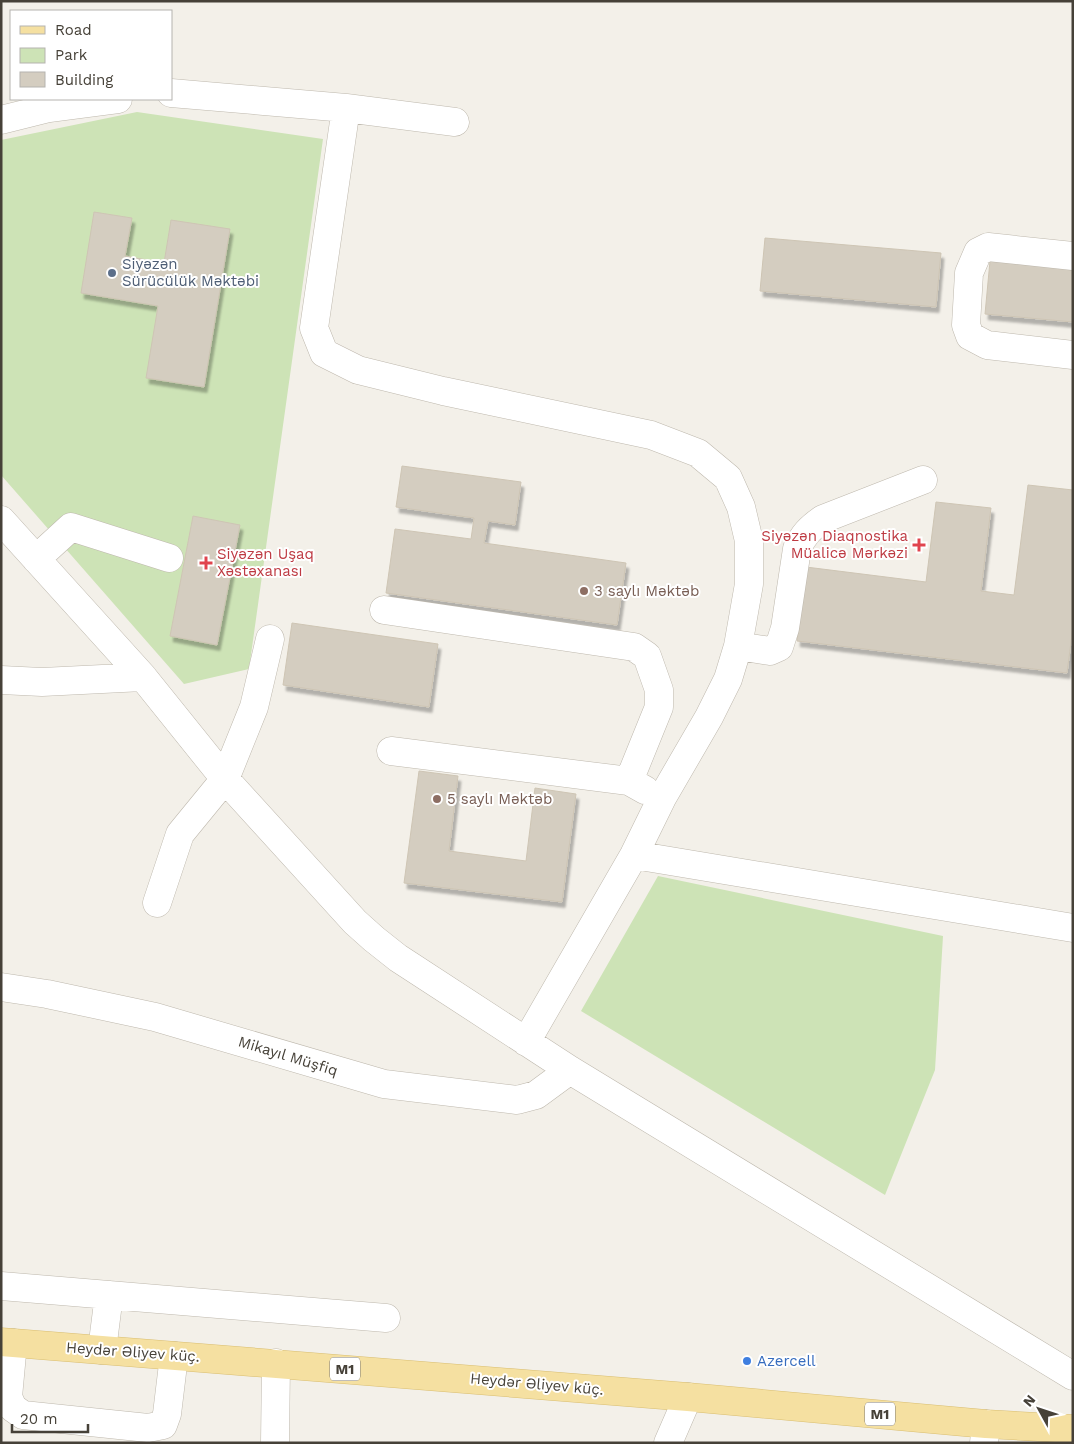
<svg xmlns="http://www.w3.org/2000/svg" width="1074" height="1444" viewBox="0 0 1074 1444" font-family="'Work Sans',sans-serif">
<defs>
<filter id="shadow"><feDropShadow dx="3" dy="5.5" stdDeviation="1" flood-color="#0004"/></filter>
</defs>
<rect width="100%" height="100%" fill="#f3f0e9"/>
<path fill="#cde3b6" d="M137,112l186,27 -74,530 -65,15 -183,-209v-335z
M658,876l285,60 -8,134 -50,125 -304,-184z"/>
<path fill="#d4cdc0" stroke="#cec5b4" filter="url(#shadow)" d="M94,212l38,6 -7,38 39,7 7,-43 59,9 -26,158 -58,-9 12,-72 -77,-13z
M765,238l176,15 -5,54 -176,-16z
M990,261l83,8v53l-88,-8z
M402,466l119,16 -6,43 -27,-4 -4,22 142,20 -9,62 -231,-32 9,-64 76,10 3,-21 -78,-11z
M1028,485l45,5v137l-6,46 -270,-32 9,-74 120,15 10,-80 55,6 -10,83 33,4z
M193,516l47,9 -23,120 -47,-9z
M292,623l146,21 -9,63 -146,-22z
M419,771l39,5 -9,75 77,10 9,-73 41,6 -14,108 -158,-19z"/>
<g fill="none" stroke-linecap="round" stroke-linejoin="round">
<defs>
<path id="minor" d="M171,93l175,15 109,14
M346,108l-32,220 10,25 34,17 85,21 208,44 47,18 30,25 13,29 8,34v43l-11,62 -10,33 -19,38 -47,81 -28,57 -108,187
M1,120l48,-12 69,-9
M1073,256l-85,-9 -10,5 -9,21 -3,52 4,11 17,9 86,10
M1,520l142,157 82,102 130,143 19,17 24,19 172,112 503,306
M36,559l35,-32 98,31
M384,610l250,37 13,9 12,34v17l-30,74
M738,646l32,5 9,-4 6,-19 12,-79c6,-14 13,-21 26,-30l100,-39
M1,680l41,2 101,-5
M391,751l238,30 16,9
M634,855l439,73
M157,903l23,-69 45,-55 29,-72 16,-68
M1,987l46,7 108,23 229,67 133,16 19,-5 34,-25
M1,1286l385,32
M13,1343l-5,54 5,11 10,7 125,13 15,-3 4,-11 7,-58
M102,1350l7,-55
M275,1443l1,-80
M668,1443l20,-46
M984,1443l2,-19"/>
<path id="major" d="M1,1342l687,55 298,27 87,5"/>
</defs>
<use href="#minor" stroke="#beb8ad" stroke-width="29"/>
<use href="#major" stroke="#d9be72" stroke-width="29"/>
<use href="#minor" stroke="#fff" stroke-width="28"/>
<use href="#major" stroke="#f5e0a1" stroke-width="28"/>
</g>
<circle fill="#5c6f8a" stroke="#fff" stroke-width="2" cx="112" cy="273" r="5"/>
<g fill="#e0444e" stroke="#fff" stroke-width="2">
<path d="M916.5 537.5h5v5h5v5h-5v5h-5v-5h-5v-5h5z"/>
<path d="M203.5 555.5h5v5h5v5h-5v5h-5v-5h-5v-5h5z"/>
</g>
<g fill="#8d6e63" stroke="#fff" stroke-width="2">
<circle cx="584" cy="591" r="5"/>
<circle cx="437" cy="799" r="5"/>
</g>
<circle fill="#3f7fe0" stroke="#fff" stroke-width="2" cx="747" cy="1361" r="5"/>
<g text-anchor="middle" stroke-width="4" stroke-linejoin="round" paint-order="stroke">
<g fill="#fff" stroke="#7e7a74" stroke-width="1">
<rect x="330" y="1357.5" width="30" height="23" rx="4"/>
<rect x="865" y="1402.5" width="30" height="23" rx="4"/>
</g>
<g font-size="14" font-weight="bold" fill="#464138">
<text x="345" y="1374">M1</text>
<text x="880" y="1419">M1</text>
</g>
<g font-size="15" fill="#4e5e75" stroke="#fff" text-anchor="start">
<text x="122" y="269">Siyəzən<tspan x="122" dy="17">Sürücülük Məktəbi</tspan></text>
</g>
<g font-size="15" fill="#be3a42" stroke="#fff" text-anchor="end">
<text x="908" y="541">Siyəzən Diaqnostika<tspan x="908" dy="17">Müalicə Mərkəzi</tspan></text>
<text x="217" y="559" text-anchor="start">Siyəzən Uşaq<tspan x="217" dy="17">Xəstəxanası</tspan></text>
</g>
<g font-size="15" fill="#785e54" stroke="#fff" text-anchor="start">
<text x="594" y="596">3 saylı Məktəb</text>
<text x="447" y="804">5 saylı Məktəb</text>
</g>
<g font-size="15" fill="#464138" stroke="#fff">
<text transform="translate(288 1056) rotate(17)" y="5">Mikayıl Müşfiq</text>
<text transform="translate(133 1352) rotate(4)" y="5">Heydər Əliyev küç.</text>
<text transform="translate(537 1384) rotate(5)" y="5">Heydər Əliyev küç.</text>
</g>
<g font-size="15" fill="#366cbe" stroke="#fff" text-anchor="start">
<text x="757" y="1366">Azercell</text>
</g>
</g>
<rect width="1074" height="1444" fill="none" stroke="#464138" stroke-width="5"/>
<rect x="10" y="10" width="162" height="90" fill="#ffffff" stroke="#b5b3af"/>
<rect x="20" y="26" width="25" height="8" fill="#f5e0a1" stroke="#b5b3af"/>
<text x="55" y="35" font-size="15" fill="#464138">Road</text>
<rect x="20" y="48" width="25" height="15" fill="#cde3b6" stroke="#b5b3af"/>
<text x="55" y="60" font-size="15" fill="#464138">Park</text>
<rect x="20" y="72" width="25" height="15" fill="#d4cdc0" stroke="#b5b3af"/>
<text x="55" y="85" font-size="15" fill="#464138">Building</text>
<g transform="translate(1039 1409) rotate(310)" stroke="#ffffff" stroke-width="4" paint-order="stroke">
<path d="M0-4L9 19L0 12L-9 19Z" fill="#464138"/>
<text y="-8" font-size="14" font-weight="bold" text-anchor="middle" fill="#464138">N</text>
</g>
<path d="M12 1424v8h76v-8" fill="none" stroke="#464138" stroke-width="2.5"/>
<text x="20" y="1424" font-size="15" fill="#464138" stroke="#ffffff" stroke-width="4" paint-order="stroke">20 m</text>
</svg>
